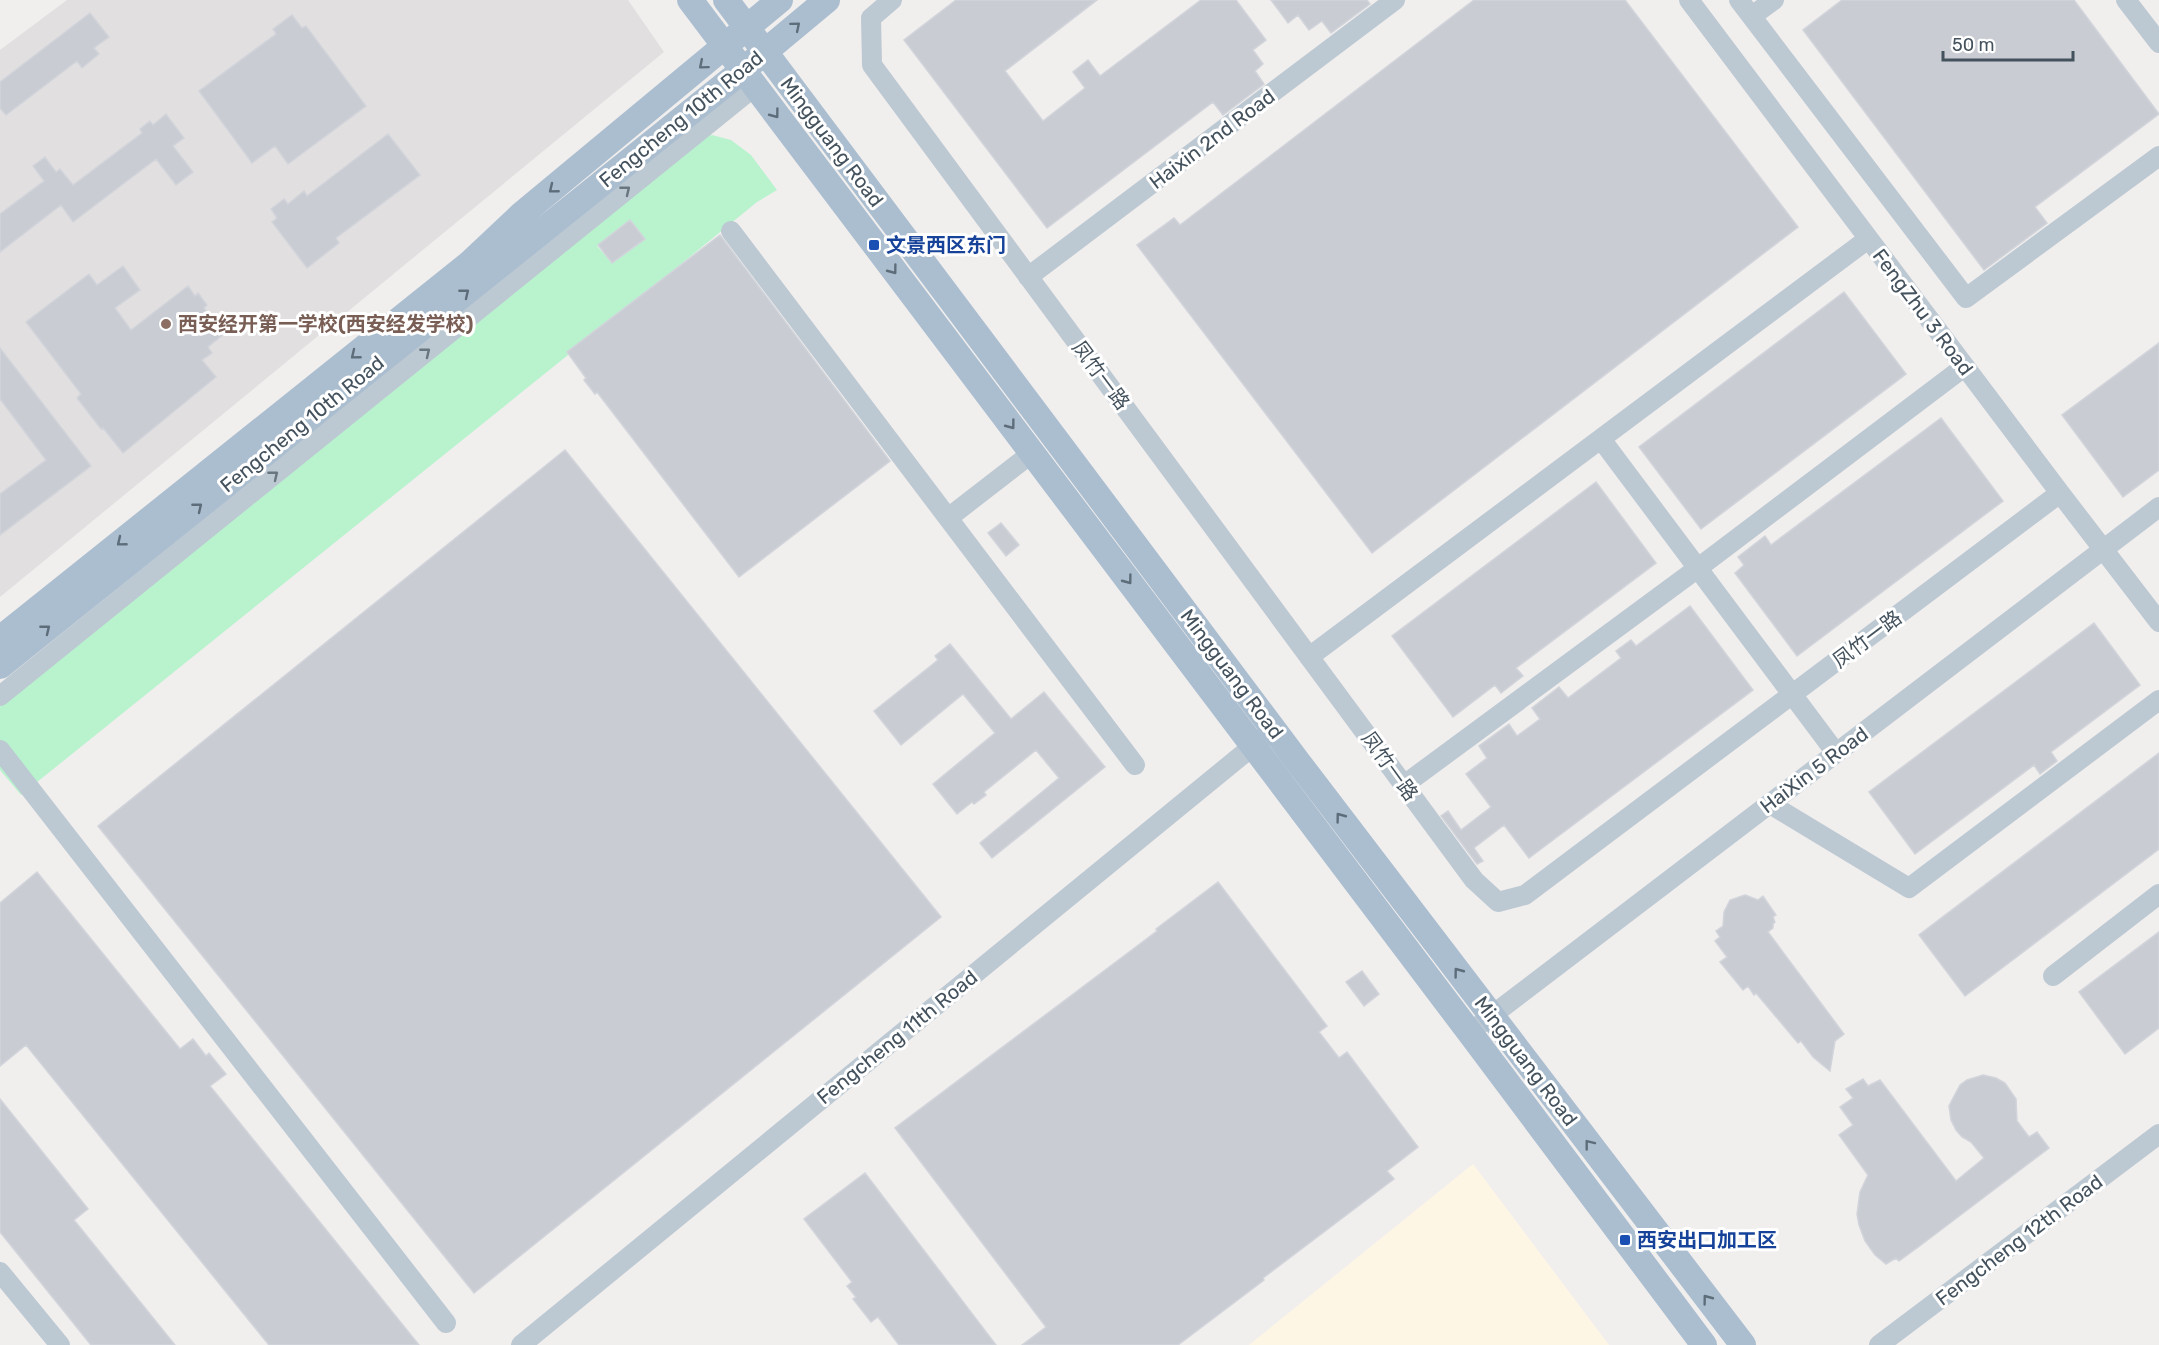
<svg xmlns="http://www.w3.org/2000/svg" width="2159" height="1345" viewBox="0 0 2159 1345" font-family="Rubik,'Noto Sans SC',sans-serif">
<rect width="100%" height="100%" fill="#f1eeee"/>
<path fill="#fef6e5" d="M1473,1164l136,181h-360z"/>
<path fill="#e2dfe0" d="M67,0h561l36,52 -664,545v-547z"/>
<path fill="#b8f3ce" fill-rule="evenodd" d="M712,135l19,5 20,15 26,35 -20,12 -109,89 -81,61 1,3 -547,440 -21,-25v-70l702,-563zM630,220l15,19 -17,13 -15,-19zM605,240l14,17 -7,6 -15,-17z"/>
<path fill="#c9cdd3" stroke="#d1d4da" stroke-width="1.5" d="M956,0h141l-92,71 38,50 42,-33 -12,-16 15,-12 12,16 101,-76h35l30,40 -13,10 10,14 -8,7 9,13 -41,31 -10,-13 -166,126 -143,-188z
M1271,0h96l3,4 -39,29 -9,-12 -13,9 -11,-15 -10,8z
M1474,0h151l173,227 -426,326 -235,-308 37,-27 6,7z
M1842,0h232l85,114 -124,93 12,16 -63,47 -181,-240z
M90,13l19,24 -15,11 5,6 -17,14 -5,-7 -71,54 -6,-7v-26z
M292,15l10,13 4,-2 60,80 -78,58 -13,-18 -23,17 -53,-72 77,-57 -3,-5z
M166,114l18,24 -11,8 20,26 -17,13 -20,-26 -83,63 -12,-17 -61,47v-38l44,-33 -11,-15 12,-9 11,15 4,-3 13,16 69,-52 -2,-4 10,-8 3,4z
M388,134l32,41 -84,63 3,5 -32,25 -35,-46 5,-4 -6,-9 13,-10 4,5 16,-13 3,5z
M630,220l15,19 -33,24 -14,-18z
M720,235l170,226 -151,116 -142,-185 -2,2 -11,-14 2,-2 -19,-26z
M123,266l17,24 -25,18 16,22 57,-44 7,10 3,-3 9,12 -3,3 20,26 -16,13 4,6 -10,7 14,17 -93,76 -20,-25 -2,1 -24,-31 4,-4 -55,-72 63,-48 8,11z
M1844,292l62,82 -205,155 -62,-82z
M2159,343v127l-36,27 -61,-82z
M0,348l91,118 -91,69v-41l46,-34 -46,-61z
M1941,418l62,83 -206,155 -62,-83 9,-8 -6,-8 27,-21 6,9z
M565,450l376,467 -467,376 -376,-467z
M1596,482l60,81 -140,105 7,8 -22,17 -6,-8 -42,32 -61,-81z
M1001,523l18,22 -13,11 -18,-23z
M1690,606l63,84 -224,168 -25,-33 -30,23 9,13 -6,3 -36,-48 7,-5 13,19 30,-23 -25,-33 21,-16 -8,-12 30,-22 8,12 23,-17 -8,-11 27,-21 9,11 53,-40 -5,-7 15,-11 5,6z
M2094,623l46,62 -89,67 6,9 -17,13 -6,-9 -119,89 -46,-62z
M950,644l61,75 33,-27 61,75 -113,91 -12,-15 79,-65 -23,-28 -52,42 2,3 -12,9 -2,-2 -15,12 -24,-30 62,-51 -32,-39 -62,51 -27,-34 64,-51 -3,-4z
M2159,753v96l-194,147 -46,-61z
M37,872l143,177 13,-10 13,17 3,-3 17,21 -16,12 209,259h-150l-243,-300 -26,21v-163z
M1218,882l109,144 -8,6 20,26 8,-6 71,95 -31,24 7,8 -131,99 1,2 -86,65h-156l24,-18 -151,-199 262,-197 -1,-2z
M1745,895l13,5 5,-4 13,19 -3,2 2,5 -2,2v4l-5,4 76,102 -9,7 -5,30 -17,-14 -12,-16 -3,2 -42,-50 -2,2 -6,-9 -5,4 -23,-28 7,-5 -12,-16 5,-4 -4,-6 7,-5 1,-14 6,-12z
M2159,932v96l-34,26 -46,-62z
M1362,971l17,23 -15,12 -18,-24z
M1983,1075l13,3 9,5 11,16 1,22 12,16 8,-5 12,16 -128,97 -22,16 -3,-3 -10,6 -11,-9 -10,-14 -6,-16 -2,-11 3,-22 8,-17 -29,-40 14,-10 -13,-18 13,-9 -7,-9 17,-10 5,7 12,-6 76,101 28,-23 -13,-16 -9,-5 -6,-7 -5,-10 -2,-14 11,-21 7,-5z
M0,1099l88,110 -14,11 101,125h-84l-91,-113z
M865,1173l131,172h-97l-21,-28 -7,5 -18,-23 3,-2 -9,-11 5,-4 -48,-63z"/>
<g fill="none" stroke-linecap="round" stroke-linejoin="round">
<path stroke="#bdc9d2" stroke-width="20" d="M892,0l-21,18 1,47 602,815 24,22 27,-7 535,-402
M1689,0l371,493 99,129
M1739,0l227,298 193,-142
M2126,0l33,43
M1752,16l22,-16
M731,231l217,287 84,-65
M1028,277l367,-277
M1601,439l235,314
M948,518l187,247
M1309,657l559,-418
M0,696l754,-609
M0,750l446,573
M1404,785l294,-217 266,-201
M1770,804l139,84 250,-188
M2053,976l106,-82
M1482,1023l677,-516
M0,1272l60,73
M521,1345l743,-608
M1879,1345l280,-211"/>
<path stroke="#abbed0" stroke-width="26" d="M690,0l780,1033 234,312
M726,0l572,762 445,583
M0,639l470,-376 52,-49 258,-214
M0,666l743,-596 84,-70"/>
</g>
<defs><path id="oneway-chevron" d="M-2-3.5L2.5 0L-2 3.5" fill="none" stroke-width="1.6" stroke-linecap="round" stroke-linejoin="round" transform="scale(1.5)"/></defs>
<g stroke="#5e6d7a">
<use href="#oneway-chevron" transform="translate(796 26) rotate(-40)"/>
<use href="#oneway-chevron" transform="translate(703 65) rotate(140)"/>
<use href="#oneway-chevron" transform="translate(775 114) rotate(53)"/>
<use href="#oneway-chevron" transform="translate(553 189) rotate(141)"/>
<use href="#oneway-chevron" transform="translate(893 270) rotate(53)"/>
<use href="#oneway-chevron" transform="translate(465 293) rotate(-39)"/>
<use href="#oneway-chevron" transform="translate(355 355) rotate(141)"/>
<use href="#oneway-chevron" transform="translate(1011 425) rotate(53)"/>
<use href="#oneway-chevron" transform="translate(198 507) rotate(-39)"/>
<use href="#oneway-chevron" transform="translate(121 542) rotate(141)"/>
<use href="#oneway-chevron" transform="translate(1128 580) rotate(53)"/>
<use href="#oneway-chevron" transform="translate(46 629) rotate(-39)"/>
<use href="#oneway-chevron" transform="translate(1340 817) rotate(-127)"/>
<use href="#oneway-chevron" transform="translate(1458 972) rotate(-127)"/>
<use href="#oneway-chevron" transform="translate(1589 1144) rotate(-128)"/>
<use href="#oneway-chevron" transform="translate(1707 1299) rotate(-127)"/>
</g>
<g stroke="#687680">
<use href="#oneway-chevron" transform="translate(626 190) rotate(-39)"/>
<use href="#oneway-chevron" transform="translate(426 352) rotate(-39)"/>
<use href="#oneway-chevron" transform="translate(274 475) rotate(-39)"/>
</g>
<g fill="#1a4fb4" stroke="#fff" stroke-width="2">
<rect x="868" y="239" width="12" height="12" rx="3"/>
<rect x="1619" y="1234" width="12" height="12" rx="3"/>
</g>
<circle fill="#8d6e63" stroke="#fff" stroke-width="2" cx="166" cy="324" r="6"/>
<g text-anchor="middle" stroke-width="6" stroke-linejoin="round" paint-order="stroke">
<g font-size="20" fill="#44525d" stroke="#fff">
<text transform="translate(681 119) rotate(-39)" y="7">Fengcheng 10th Road</text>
<text transform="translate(1212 139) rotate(-37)" y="7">Haixin 2nd Road</text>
<text transform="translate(832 142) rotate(53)" y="7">Mingguang Road</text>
<text transform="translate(1923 312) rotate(53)" y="7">FengZhu 3 Road</text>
<text transform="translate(1101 375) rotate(53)" y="7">凤竹一路</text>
<text transform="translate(302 424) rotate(-39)" y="7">Fengcheng 10th Road</text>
<text transform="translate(1867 639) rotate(-37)" y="7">凤竹一路</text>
<text transform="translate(1232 674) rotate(53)" y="7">Mingguang Road</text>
<text transform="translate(1390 766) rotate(54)" y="7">凤竹一路</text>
<text transform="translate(1814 770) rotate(-37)" y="7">HaiXin 5 Road</text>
<text transform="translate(897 1037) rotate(-39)" y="7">Fengcheng 11th Road</text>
<text transform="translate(1526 1061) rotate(53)" y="7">Mingguang Road</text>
<text transform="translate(2019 1240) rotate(-37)" y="7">Fengcheng 12th Road</text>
</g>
<g font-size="20" font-weight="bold" fill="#164399" stroke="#fff" text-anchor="start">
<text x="886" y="252">文景西区东门</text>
<text x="1637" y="1247">西安出口加工区</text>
</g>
<g font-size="20" font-weight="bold" fill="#785e54" stroke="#fff" text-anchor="start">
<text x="178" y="331">西安经开第一学校(西安经发学校)</text>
</g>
</g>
<path d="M1943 51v9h130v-9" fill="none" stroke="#44525d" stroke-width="3"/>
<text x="1952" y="51" font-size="18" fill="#44525d" stroke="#ffffff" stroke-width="4.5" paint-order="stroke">50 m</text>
</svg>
